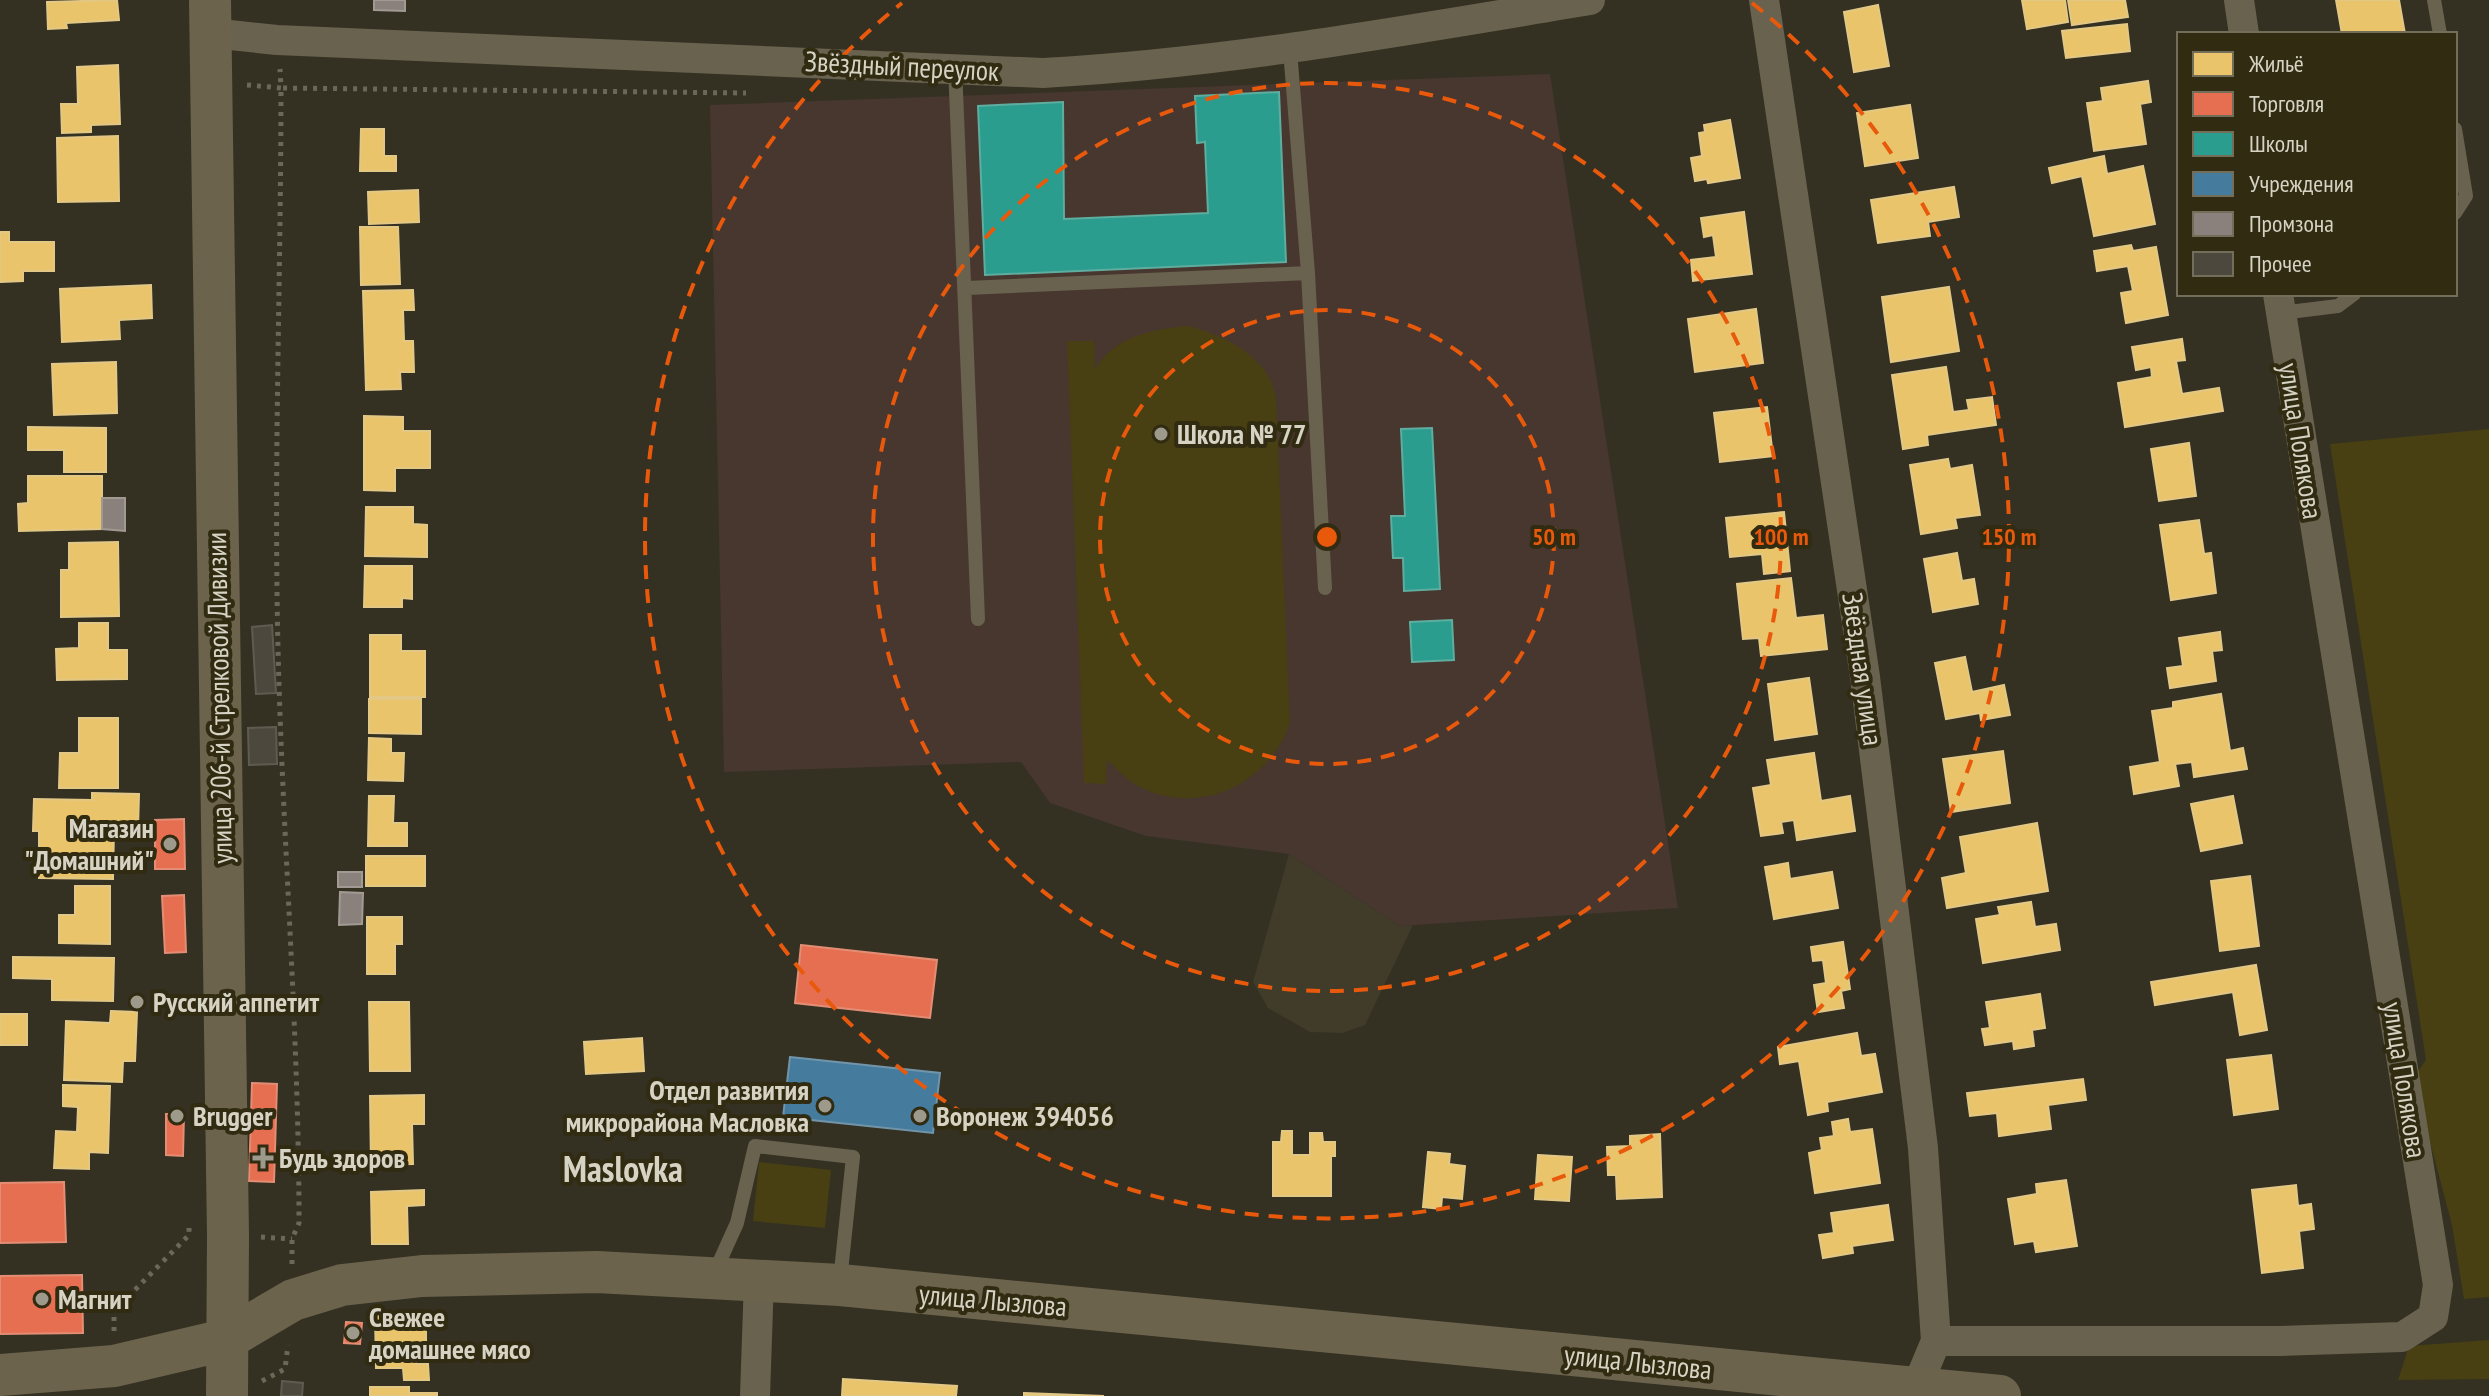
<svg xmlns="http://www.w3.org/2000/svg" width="2489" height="1396" viewBox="0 0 2489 1396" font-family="'PT Sans Narrow',sans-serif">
<rect width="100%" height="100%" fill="#343123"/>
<path fill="#413b2a" d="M1289,854l111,72 13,-1 -48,100 -23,8 -32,-1 -42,-24 -15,-26z"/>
<path fill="#48372f" d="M1550,74l128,834 -278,18 -111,-72 -143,-18 -96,-33 -29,-41 -297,10 -14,-667z"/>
<path fill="#483f12" d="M1188,326c37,9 83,32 88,73l14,324c-21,61 -90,94 -150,64 -13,-6 -23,-18 -33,-27l-1,24 -22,-1 -17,-442h27l1,28c20,-33 58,-40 93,-43z
M2489,429v868l-25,2 -12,-74 -39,-147 13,-18 -96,-616z
M759,1162l72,8 -6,58 -72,-7z
M2489,1340v39l-91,1 11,-34z"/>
<path fill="#e9c46a" stroke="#e3c885" stroke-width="2" d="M117,0l2,20 -53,3 1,5 -19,1 -1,-27z
M2022,0h43l3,22 -41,7z
M2068,0h57l3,17 -56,8z
M2336,0h63l6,34h-63z
M1878,5l11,61 -35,6 -10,-60z
M2127,24l3,27 -64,7 -4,-27z
M118,65l2,59 -29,1v7l-29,1 -1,-29h17l-1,-37z
M2148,81l3,21 -11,2 6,40 -52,7 -7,-48 16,-2 -2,-13z
M1910,105l8,53 -53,8 -8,-53z
M1730,120l10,58 -32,5 -1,-4 -12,2 -4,-23 11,-2 -3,-23 6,-1 -1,-7z
M361,129h23v27h12v15h-36z
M118,136l1,65 -61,1 -1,-64z
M2104,156l3,18 36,-8 12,58 -61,12 -12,-60 -30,7 -3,-15z
M1954,187l5,30 -31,5 2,14 -52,7 -7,-43z
M418,190l1,32 -50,2 -1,-32z
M1744,212l8,62 -59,7 -2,-21 25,-3 -3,-22 -9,2 -3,-19z
M360,227h38l2,57 -39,1z
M0,232h9v10h45v29h-31v10l-23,1z
M2131,245l2,6 23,-4 12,68 -42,8 -5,-30 12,-2 -5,-25 -31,5 -3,-20z
M151,285l1,33 -33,2 1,19 -58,3 -2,-53z
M1949,287l10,64 -68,11 -9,-65z
M413,290l1,20h-11l1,31h9l1,31h-14l1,17 -35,1 -3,-99z
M1756,309l7,54 -68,9 -7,-53z
M2182,339l3,21 -9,1 6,33 37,-6 4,23 -98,16 -7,-44 34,-6 -1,-10 -15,3 -4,-23z
M116,362l1,51 -63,2 -2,-51z
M1946,367l7,45 16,-2 -2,-10 25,-3 4,28 -69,10 1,10 -25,4 -11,-74z
M1767,407l6,49 -53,6 -6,-49z
M364,416l39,1v14h27v37h-35v23l-31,-1z
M28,427l78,1v44h-42v-22h-36z
M2189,443l7,53 -37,5 -8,-52z
M1948,459l2,10 22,-4 8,50 -25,3 2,10 -36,6 -11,-69z
M28,476h74v53l-83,2 -1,-27 10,-1z
M366,507h47v17l14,1v32l-62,-1z
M1784,512l6,59 -26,3 -2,-20 -32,3 -4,-39z
M2199,520l5,34 7,-1 5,40 -45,7 -11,-75z
M118,542l1,74 -58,1v-47h8v-27z
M1957,553l5,28 12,-2 4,25 -45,8 -9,-53z
M365,566h47v33l-10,-1v9h-38z
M1791,578l5,40 27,-3 4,34 -66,7 -2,-18 -16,1 -6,-55z
M79,623h29v27h19v29l-70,1 -1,-31 23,-1z
M2220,632l2,18 -10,1 4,30 -46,7 -3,-20 16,-2 -4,-28z
M370,635h31v16h24v46h-55z
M1965,657l7,35 32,-7 6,30 -29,5 -1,-7 -34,6 -11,-56z
M1809,678l8,56 -42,6 -7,-56z
M2221,694l9,57 13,-3 4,21 -53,8 -2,-15 -17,2 4,22 -45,8 -4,-27 30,-5 -8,-51 21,-3v-6z
M369,699h52v35l-52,-1z
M79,718h39v70h-59l1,-35h19z
M369,738l22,1v14h13l-1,28 -35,-1z
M2003,751l7,52 -59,9 -8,-53z
M1814,753l7,48 29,-5 5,35 -58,9 -3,-20 -13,2 2,11 -22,3 -8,-48 18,-3 -4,-25z
M92,793l47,1 -1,35 -24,-1 -1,51 -74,-1v-47h-6l1,-32 58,1z
M369,796h25l-1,27h14v23h-39z
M2233,796l9,47 -41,8 -10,-47z
M2037,823l11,68 -101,17 -5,-30 24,-5 -6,-36z
M366,856h59v30h-59z
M1788,863l2,16 42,-7 6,36 -64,11 -9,-52z
M2250,876l9,70 -39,5 -9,-70z
M75,886h35v58l-51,-1v-28h16z
M2031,902l4,25 21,-3 4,26 -77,13 -7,-44 24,-4 -2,-8z
M367,917h35v27h-7v30h-28z
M1843,942l7,47 -9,2 3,17 -26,4 -4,-27 12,-2 -3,-23 -10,1 -2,-14z
M13,957l101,1 -1,43 -61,-1v-21l-39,-1z
M2256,965l11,65 -27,5 -7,-43 -78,13 -4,-23z
M2040,994l5,34 -13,2 2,16 -20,3 -1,-8 -28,4 -3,-16 8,-1 -4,-26z
M369,1002h40l1,69h-40z
M111,1011l26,1 -2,49h-12l-1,21 -58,-2 2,-59 44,2z
M0,1014h27v31h-27z
M1857,1033l4,23 14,-2 7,38 -55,10 1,9 -20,4 -9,-54 -19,3 -2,-17z
M642,1038l2,33 -58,3 -2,-32z
M2271,1055l7,54 -44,6 -7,-55z
M2083,1079l3,21 -38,5 3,24 -52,7 -2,-23 -27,3 -3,-23z
M63,1085l47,1 -2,67 -19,-1v17l-35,-1 2,-37 21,1 1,-25 -15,-1z
M424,1095v29h-12l1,40 -42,1 -1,-69z
M1848,1119l2,13 22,-3 8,54 -65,10 -6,-40 13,-3 -2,-12 14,-2 -2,-14z
M1282,1131h10v24h18v-22h12l1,9h12v14h-4v40h-58v-54h8z
M1660,1134l2,63 -45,2 -1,-24h-8l-1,-28 23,-1v-10z
M1428,1152l22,2 -1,10 16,2 -3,33 -20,-2 -1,12 -18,-2z
M1538,1155l34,2 -3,44 -34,-2z
M2066,1180l11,66 -41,6 -2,-11 -19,3 -7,-45 29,-5 -1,-10z
M2296,1185l2,21 13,-2 3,25 -15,2 4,37 -41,5 -10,-83z
M424,1190v15l-17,1 1,38h-36l-1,-52z
M1888,1205l5,35 -41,6 1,7 -30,5 -4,-23 15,-2 -3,-20z
M375,1313h32v8h19v21h-10v22h12l1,16h-25l-1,-12h-27z
M843,1379l114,7 -1,10h-114z
M370,1387h39v6h28v3h-67z
M1024,1393l80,3h-80z"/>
<path fill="#e76f51" stroke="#e28d74" stroke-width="2" d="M184,819l1,50h-30v-49z
M184,895l2,57 -21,1 -3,-57z
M801,945l136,15 -7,58 -135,-15z
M252,1083l25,1 -3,98 -25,-1z
M166,1114h18l-1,42 -17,-1z
M64,1182l2,60 -66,1v-60z
M82,1275l1,58 -83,1v-58z
M346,1322l16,1 -2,21 -16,-1z"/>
<path fill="#2a9d8f" stroke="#5ead9f" stroke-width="2" d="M1279,92l7,170 -301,13 -7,-169 85,-4 1,117 144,-6 -3,-71 -8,1 -2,-47z
M1432,428l8,161 -36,2 -1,-33h-10l-2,-42h14l-4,-87z
M1452,620l2,40 -42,2 -2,-40z"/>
<path fill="#457b9d" stroke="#7095a9" stroke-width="2" d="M790,1057l150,16 -7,60 -150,-16z"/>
<path fill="#8a817c" stroke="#a19a92" stroke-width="2" d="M374,0h31v11l-31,-1z
M102,498h23v33l-23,-2z
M338,872h24v15h-24z
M340,892l23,1 -1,31 -23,1z"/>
<path fill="#4c483d" stroke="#605b50" stroke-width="2" d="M272,625l4,68 -20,1 -4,-67z
M276,727l1,37 -28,1 -1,-37z
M282,1381l21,2 -1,13h-21z"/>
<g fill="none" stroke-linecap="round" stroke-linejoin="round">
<path stroke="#6c6759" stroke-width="5" stroke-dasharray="4 6" stroke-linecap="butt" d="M247,85l34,3 -1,-19
M261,1237l31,2
M292,1264v-25l7,-16c0,-212 -20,-422 -22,-634 -2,-167 4,-334 4,-501l465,5
M114,1331v-20l75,-76v-7
M262,1381l23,-12 3,-24"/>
<path stroke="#69624f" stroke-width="14" d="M2434,0l6,34
M955,67l23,552
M2455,129l11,67 -11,17
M1308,273l17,315
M967,288l341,-15 -18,-223
M2281,313l57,-7 16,-12
M714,1274l23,-51 18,-77 98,11 -13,124"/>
<path stroke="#69624f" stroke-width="30" d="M1764,0l101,677 58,471 13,193
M2239,0l5,34
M211,33l66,7 766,33c185,-10 365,-43 547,-73
M1915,1391l21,-50h343l123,-4 31,-20 5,-32 -160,-991
M755,1396l4,-117"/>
<path stroke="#6c634c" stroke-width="42" d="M210,0l18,1236 -1,160
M0,1375l114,-9 111,-26 68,-40 49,-15 80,-9 175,-4 243,13 1160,111"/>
</g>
<g fill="none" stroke="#e8590c" stroke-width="4" stroke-dasharray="14 10">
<circle cx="1327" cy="537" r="227"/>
<circle cx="1327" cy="537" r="454"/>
<path d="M1752 3A682 682 0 1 1 902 3"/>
</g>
<g fill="#9d9a8c" stroke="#312b12" stroke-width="3">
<circle cx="1161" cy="434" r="8"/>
<circle cx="170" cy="844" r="8"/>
<circle cx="137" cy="1002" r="8"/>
<circle cx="825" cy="1106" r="8"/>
<circle cx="177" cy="1116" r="8"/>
<circle cx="920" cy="1116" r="8"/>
<path d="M259 1146h8v8h8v8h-8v8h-8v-8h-8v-8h8z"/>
<circle cx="42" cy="1299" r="8"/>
<circle cx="353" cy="1333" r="8"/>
</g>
<g text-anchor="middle" stroke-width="8" stroke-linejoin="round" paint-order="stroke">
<g font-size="28" fill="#d6d3c4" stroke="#312b12">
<text transform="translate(902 66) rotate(3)" y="10">Звёздный переулок</text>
<text transform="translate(2301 441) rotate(81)" y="10">улица Полякова</text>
<text transform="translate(1863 669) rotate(82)" y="10">Звёздная улица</text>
<text transform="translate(219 698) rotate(-91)" y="10">улица 206-й Стрелковой Дивизии</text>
<text transform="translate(2405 1080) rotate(81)" y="10">улица Полякова</text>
<text transform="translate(993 1300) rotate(5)" y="10">улица Лызлова</text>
<text transform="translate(1638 1362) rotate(6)" y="10">улица Лызлова</text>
</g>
<g font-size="28" font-weight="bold" fill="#d6d3c4" stroke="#312b12" text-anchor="start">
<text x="1177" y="444">Школа № 77</text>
<text x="154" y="838" text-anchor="end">Магазин<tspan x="154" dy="32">"Домашний"</tspan></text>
<text x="153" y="1012">Русский аппетит</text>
<text x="809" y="1100" text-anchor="end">Отдел развития<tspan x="809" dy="32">микрорайона Масловка</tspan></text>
<text x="193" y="1126">Brugger</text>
<text x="936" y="1126">Воронеж 394056</text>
<text x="279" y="1168">Будь здоров</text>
<text x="58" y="1309">Магнит</text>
<text x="369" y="1327">Свежее<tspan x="369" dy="32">домашнее мясо</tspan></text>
</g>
<g font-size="36" font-weight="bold" fill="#d6d3c4" stroke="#312b12">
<text x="623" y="1182">Maslovka</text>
</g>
</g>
<circle cx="1327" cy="537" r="12" fill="#e8590c" stroke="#312b12" stroke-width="4"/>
<g font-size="24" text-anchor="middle" font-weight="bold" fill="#e8590c" stroke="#312b12" stroke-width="8" stroke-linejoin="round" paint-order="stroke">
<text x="1554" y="545">50 m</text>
<text x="1781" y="545">100 m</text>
<text x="2009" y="545">150 m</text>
</g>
<rect x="2177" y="32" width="280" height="264" fill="#312b12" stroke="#736e59" stroke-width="2"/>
<rect x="2193" y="52" width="40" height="24" fill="#e9c46a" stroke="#736e59" stroke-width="2"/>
<text x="2249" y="72" font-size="24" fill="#d6d3c4">Жильё</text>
<rect x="2193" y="92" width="40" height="24" fill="#e76f51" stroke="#736e59" stroke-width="2"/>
<text x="2249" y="112" font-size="24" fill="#d6d3c4">Торговля</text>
<rect x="2193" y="132" width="40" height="24" fill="#2a9d8f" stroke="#736e59" stroke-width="2"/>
<text x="2249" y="152" font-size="24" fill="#d6d3c4">Школы</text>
<rect x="2193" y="172" width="40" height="24" fill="#457b9d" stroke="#736e59" stroke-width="2"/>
<text x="2249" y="192" font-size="24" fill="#d6d3c4">Учреждения</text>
<rect x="2193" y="212" width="40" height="24" fill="#8a817c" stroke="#736e59" stroke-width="2"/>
<text x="2249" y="232" font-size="24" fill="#d6d3c4">Промзона</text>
<rect x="2193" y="252" width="40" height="24" fill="#4c483d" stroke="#736e59" stroke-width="2"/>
<text x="2249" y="272" font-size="24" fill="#d6d3c4">Прочее</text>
</svg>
